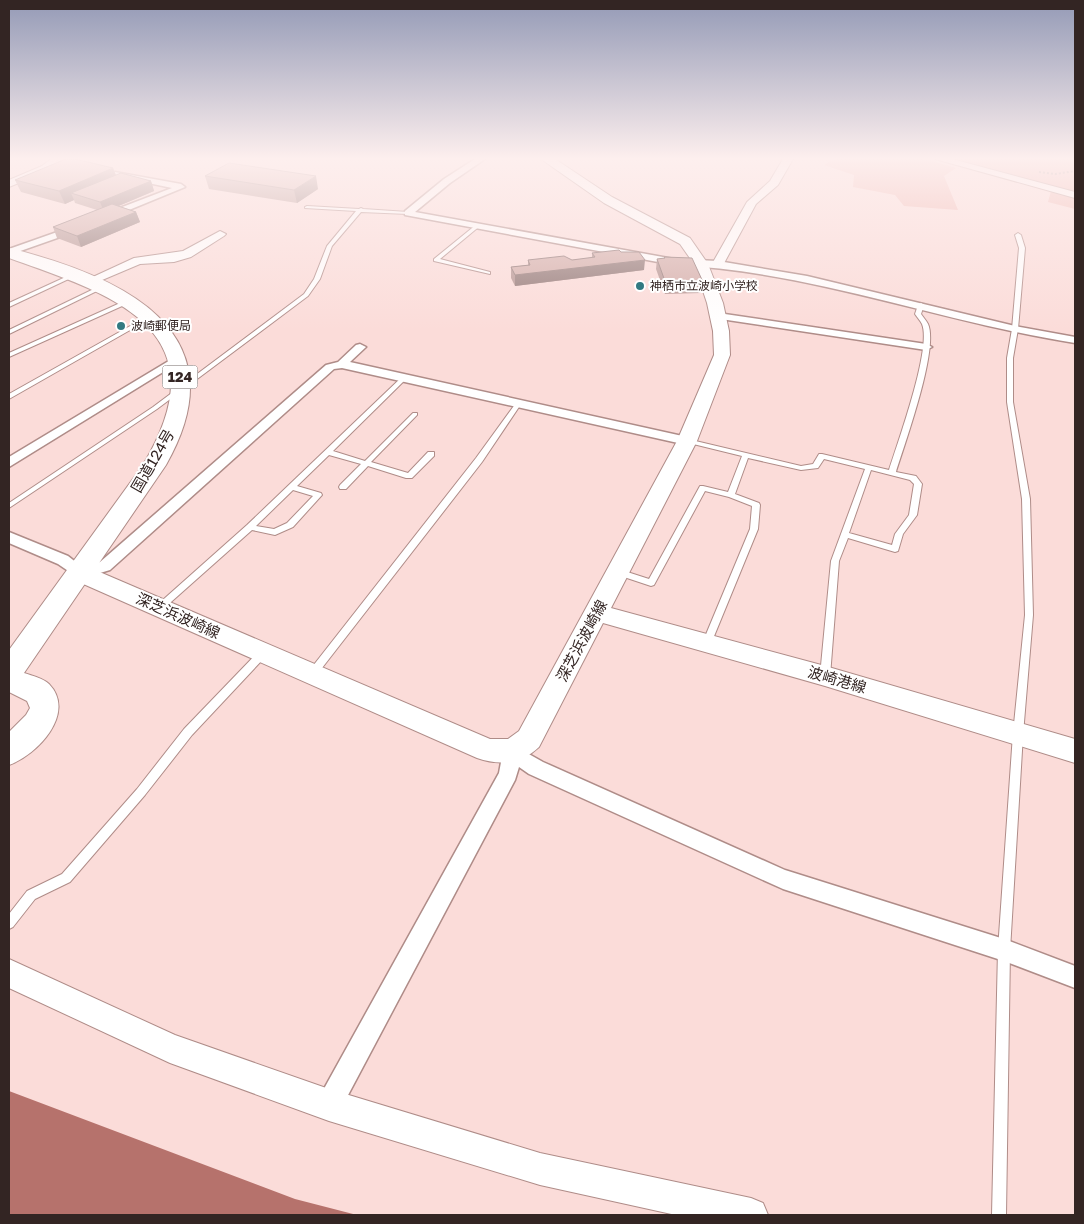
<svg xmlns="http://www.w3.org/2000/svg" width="1084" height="1224" viewBox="0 0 1084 1224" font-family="'Golos Text','Noto Sans JP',sans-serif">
<rect width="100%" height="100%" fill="#fbdcd9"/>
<path fill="#efb4ae" d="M834,159h91l31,9 -12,8 14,34 -54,-4 -9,-11 -42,-8 1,-12 -30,-10z
M952,159h123v33z
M1051,191l24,7v11l-27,-7z"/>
<path fill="#b6726c" d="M9,1091l286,108 62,16h-348z"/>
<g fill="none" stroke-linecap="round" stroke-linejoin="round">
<defs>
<path id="service" d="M307,206l52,3 2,-1 2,1 45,3 2,1 -2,1 -47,-2 -29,34 -12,33 -12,17 -151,113 -148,99v-5l144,-96 151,-113 10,-15 13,-33 29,-35 -51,-3v-1z
M477,224l4,1 -41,34 50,13v2l-56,-13v-2z
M1018,233l3,2 4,13 -7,81 -5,29v44l17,97 3,116 -10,119 -13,216 -4,265h-14l6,-265 15,-216 12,-119 -3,-116 -15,-97v-44l5,-29 7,-81 -4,-13z
M70,275l5,1 -66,31v-4z
M100,286l5,1 -96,47v-4z
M129,299l3,2 -1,1 -122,55v-4z
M921,303l3,2 -3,9c2,3 5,6 7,10 11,25 -23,119 -32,148l20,4 6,8 -5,31 -14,19 -5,17 -3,1 -47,-14 -9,23 -9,115 -2,3 -3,1 -3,-1 -2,-3 11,-115 34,-92 -41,-10 -6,9 -17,2 -53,-12 -13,36 24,9 1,2 -2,24 -48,117h-6l-2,-2 48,-115 2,-23 -23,-9 -24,-6 -51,94 -3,1 -36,-12 -1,-2 4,-3 31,10 51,-93h3l25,6 14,-36 -57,-14v-2l2,-1 114,27 12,-2 6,-10h3l67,16c9,-28 43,-122 33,-146 -2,-4 -5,-7 -7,-10l3,-9zM871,470l39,10 4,4 -5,31 -14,19 -3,11 -43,-12z
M148,316l5,1 -144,82v-5z
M405,375l2,1v2l-74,73 32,10 48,-48h4v2l-46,47 37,11 20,-21h6v4l-22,22h-6l-38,-12 -22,23h-6l-1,-2 1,-2 21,-21 -32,-9 -32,31 24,7 1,2 -29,32 -18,8 -23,-5 -90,80h-6l-1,-2 1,-2 91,-81 156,-149zM293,490l20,6 -26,27 -13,6 -18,-3z
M518,402l3,2 -39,58 -167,215h-6l-2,-3 2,-3 167,-213 40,-55z
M263,649l3,1 2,3 -2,3 -74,79 -47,60 -75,87 -35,17 -22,28 -4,2v-15l18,-23 35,-17 75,-85 47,-60 76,-79z"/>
<path id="minor" d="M475,159h10l-35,24 -35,29 259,47 44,2 89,15 208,50 60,11v6c-135,-21 -263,-72 -401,-78l-269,-50v-4l39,-32z
M115,172l66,12 4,3 -78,32 -4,-3 1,-2 68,-26 -57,-12z
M77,225l5,3 -2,2 -71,25v-6z
M718,313l208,31 6,3 -6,3 -212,-32 -1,-2z
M360,344l6,3 -16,15 337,75 7,4 -7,4 -345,-77 -8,1 -224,201 -30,9 -22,-15 -49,-21v-11l59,24 14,11 18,-5 226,-197 12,-3 18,-17z
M177,356l4,1v4l-172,106v-10z
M511,744l32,18 242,108 219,69 71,27v22l-71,-27 -221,-72 -254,-115 -10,-7 -4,13 -177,334 -9,4 -9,-4 -4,-9 4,-9 179,-323 5,-27z"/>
<path id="tertiary" d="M51,159h11l-12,11 -41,17v-7l33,-14z
M783,159h10l-15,26 -22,19 -34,63h-8l-2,-3 35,-62 23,-21z
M935,159h17l123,33v6z
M220,231l6,3 -2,2 -33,21 -17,5 -34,2 -52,22 -6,-4 52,-24 49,-7z
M9,959l166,76 154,54 211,64 211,45 12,5 5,12h-92l-136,-30 -211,-64 -159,-58 -161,-75z"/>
<path id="secondary" d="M541,159h14l57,38 78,41 18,26 15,39 6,28 1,24 -33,86 -86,167 214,58 250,73v24l-250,-77 -222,-63 -64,124c-18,17 -39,19 -62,11l-405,-179 -3,-6 3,-6 8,-2 8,2 402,172h18l11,-8 158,-290 37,-86 -1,-24 -6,-28 -13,-39 -14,-20 -76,-41z"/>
<path id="trunk" d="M9,248c111,28 234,82 157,217l-142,208c9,3 19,5 25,11 28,29 -12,71 -40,81v-33l17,-17 4,-7 -3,-7 -18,-9v-42l134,-185c81,-135 -29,-170 -134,-207z"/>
</defs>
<use href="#service" stroke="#af8c88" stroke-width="2"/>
<use href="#minor" stroke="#af8c88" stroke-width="3"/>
<use href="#tertiary" stroke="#af8c88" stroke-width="2"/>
<use href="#secondary" stroke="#af8c88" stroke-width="2"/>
<use href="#trunk" stroke="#af8c88" stroke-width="2"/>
<path stroke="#917b79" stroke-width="2" stroke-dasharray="2 2" stroke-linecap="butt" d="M1039,172l16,2 20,-3"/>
<use href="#service" fill="#fff" fill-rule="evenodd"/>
<use href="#minor" fill="#fff" fill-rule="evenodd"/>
<use href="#tertiary" fill="#fff" fill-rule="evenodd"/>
<use href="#secondary" fill="#fff" fill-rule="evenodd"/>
<use href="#trunk" fill="#fff" fill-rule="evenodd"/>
</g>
<path fill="#b69693" d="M113,168l3,7 35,6 3,10 -35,15 17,6 4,10 -59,25 -24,-9 -4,-11 44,-17 -22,-7 -1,-3 -9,4 -44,-12 -6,-12z
M205,176l113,13 -21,14 -88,-14z
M621,252l23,18 -129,16 -4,-8v-11l17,-2v-5h44l20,-2v-5z
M664,257l39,25 -2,11 -36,1 -9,-25 1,-10 7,-1z"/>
<path fill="#947a78" d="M113,168l5,13 -47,12 3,7 -9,4 -6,-13z
M316,176l2,13 -21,14 -3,-13z
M151,181l3,10 -50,21 -4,-10z
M136,212l4,10 -59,25 -4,-11z
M645,260l-1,10 -129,16v-11z"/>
<path fill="#d4afab" stroke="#947a78" d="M66,159h9l38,9 -54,23 -44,-11z
M229,163l87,13 -22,14 -89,-14z
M121,173l30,8 -51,21 -29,-9z
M112,204l24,8 -59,24 -24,-9z
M619,250l2,2h18l6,8 -130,15 -4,-8 19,-2 -2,-5 36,-4 8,4 23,-3 -3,-4z
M664,257l28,1 11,24 -37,2 -9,-25 8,-1z"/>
<linearGradient id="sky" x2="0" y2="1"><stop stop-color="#949ab6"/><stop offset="0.48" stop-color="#fdefee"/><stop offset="1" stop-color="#fdefee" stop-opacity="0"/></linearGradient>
<rect width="1084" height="330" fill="url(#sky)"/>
<g fill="#327a82" stroke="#fff" stroke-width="2">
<circle cx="640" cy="286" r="5"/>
<circle cx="121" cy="326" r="5"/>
</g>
<g text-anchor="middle" stroke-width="4" stroke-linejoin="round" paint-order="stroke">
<g font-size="12" fill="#332523" stroke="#fff" text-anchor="start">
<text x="650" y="290">神栖市立波崎小学校</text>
<text x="131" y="330">波崎郵便局</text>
</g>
<rect fill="#fff" stroke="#706665" stroke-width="1" x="162.5" y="365.5" width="35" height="23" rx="4"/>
<g font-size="14" font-weight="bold" fill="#332523">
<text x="180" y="382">124</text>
</g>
<g font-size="15" fill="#332523" stroke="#fff">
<text transform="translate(153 461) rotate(-60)" y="5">国道124号</text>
<text transform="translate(178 616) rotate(24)" y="5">深芝浜波崎線</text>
<text transform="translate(582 641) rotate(-62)" y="5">深芝浜波崎線</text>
<text transform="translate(837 680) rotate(16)" y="5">波崎港線</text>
</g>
</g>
<rect width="1084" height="1224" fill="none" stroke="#332523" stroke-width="20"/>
</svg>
